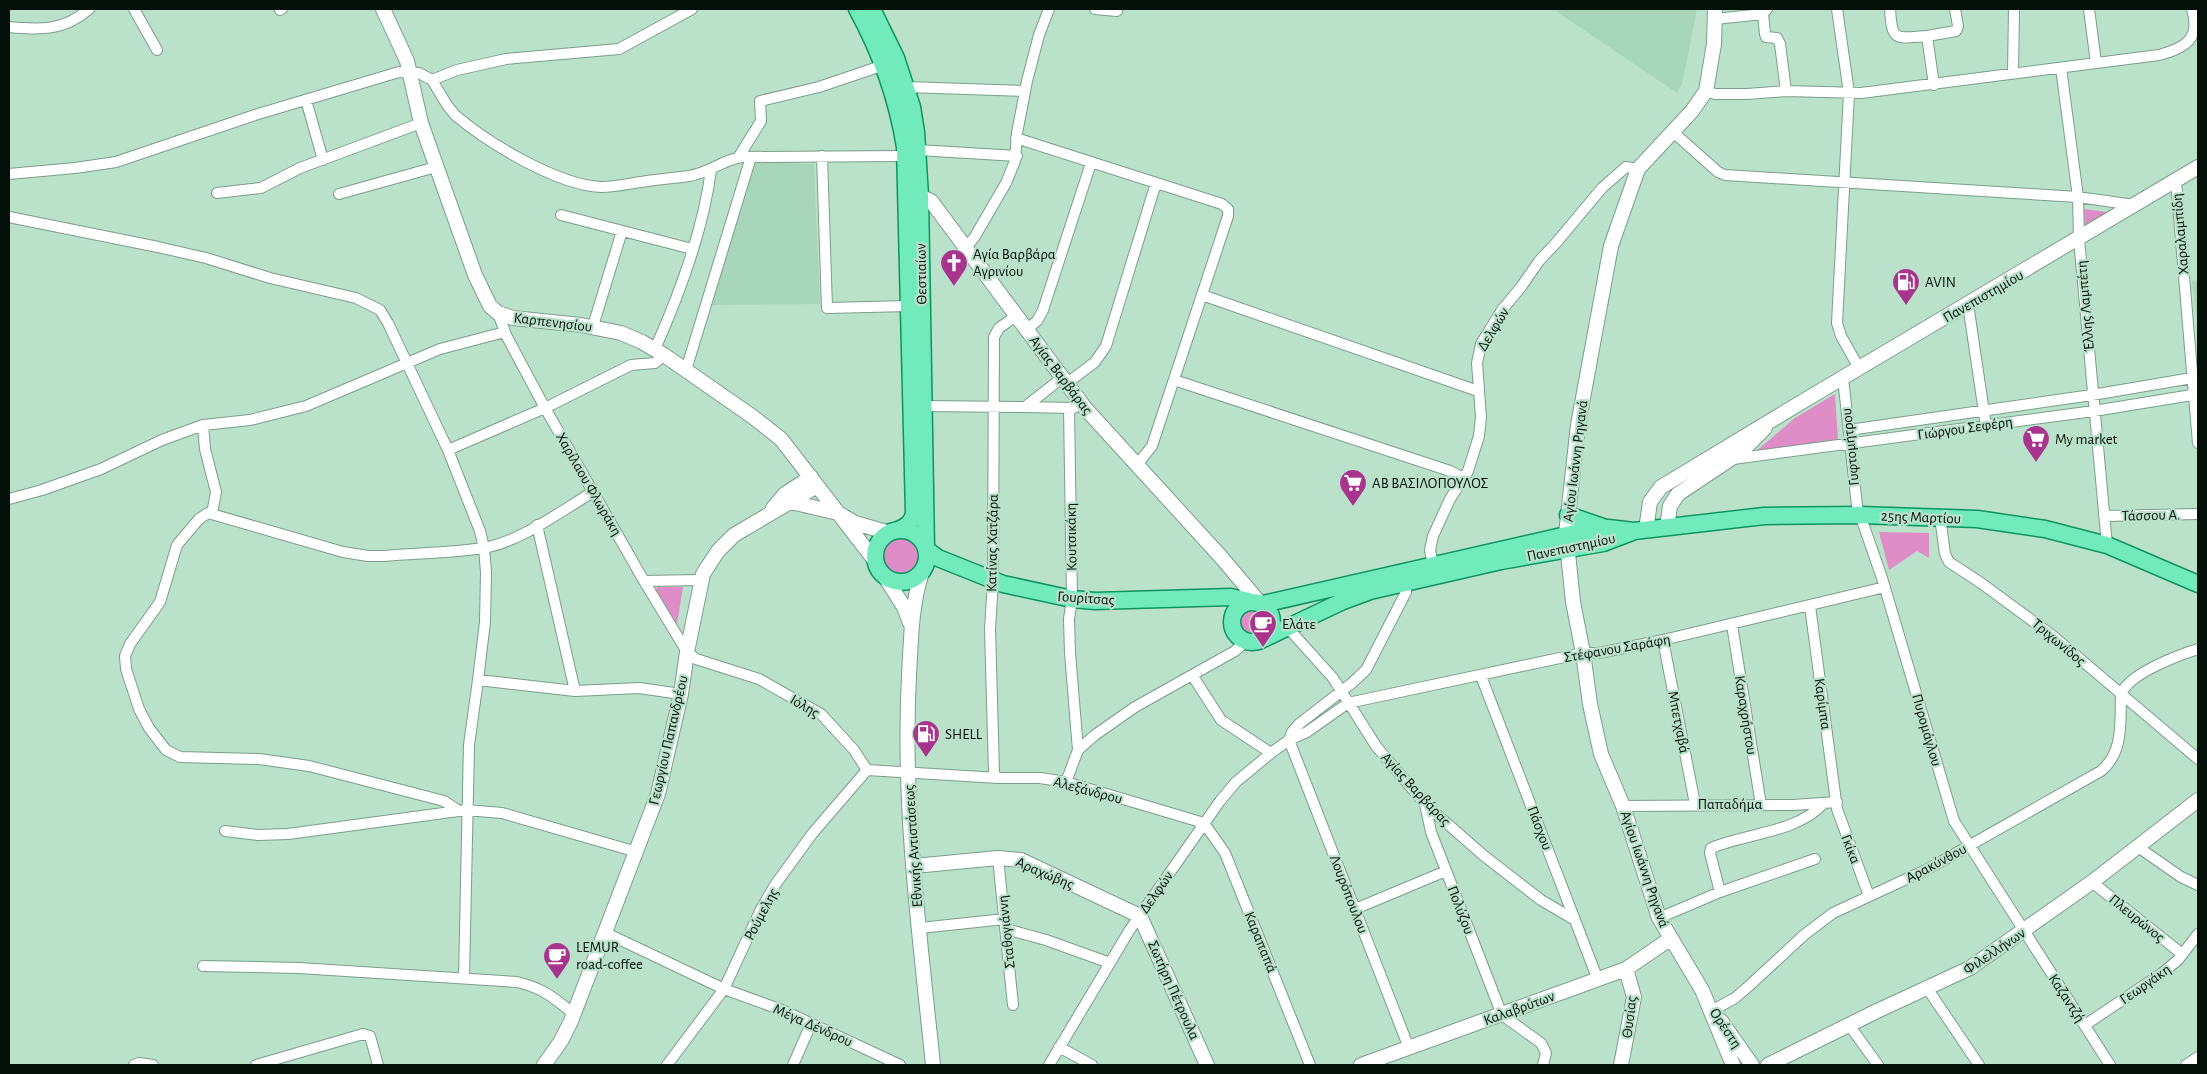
<svg xmlns="http://www.w3.org/2000/svg" width="2207" height="1074" viewBox="0 0 2207 1074" font-family="'Alegreya Sans',sans-serif">
<rect width="100%" height="100%" fill="#bae1ca"/>
<path fill="#a7d6bb" d="M1553,9h144l-15,75 -5,9z
M752,162l62,2 6,140 -111,1z
M2198,280v49l-6,-48z"/>
<path fill="#de8dc6" d="M2084,209l23,3 -22,14z
M1835,394l3,46 -84,13 41,-35z
M1879,532l50,1v25l-12,-7 -28,19z
M879 557a22 22 0 1 1 44 0a22 22 0 1 1-44 0Z
M657,587h26l-6,37 -21,-34z
M1239 622a13 13 0 1 1 26 0a13 13 0 1 1-26 0Z"/>
<g fill="none" stroke-linecap="round" stroke-linejoin="round">
<defs>
<path id="street" d="M134,9l23,41
M1095,9l22,2v-2
M1767,9l-4,5 2,20 1,3 11,1 3,6 6,47
M1837,9l12,84 -12,230 4,13 18,32
M1890,9c2,34 6,29 37,27l7,49
M2089,9l7,54
M280,10l2,-1
M1715,19l48,-5
M9,27c31,3 55,4 80,-18
M1927,36l29,-5 2,-5 -3,-17
M2061,68l17,129 1,42 28,306
M2013,72l1,-63
M432,80l25,-10 49,-11 113,-10 73,-40
M906,87l119,4
M1706,91l9,3h32l39,-3 75,2 298,-38c27,-7 42,-17 33,-46
M306,100l17,60
M1672,131l46,41 7,3 353,22 56,8
M1016,138l206,66 6,5v7l-76,230 -16,20
M918,150l99,6
M822,156l5,152 82,-2
M738,158l23,-37 -1,-20 59,-14 65,-22
M9,174l66,-6 41,-6 139,-47 144,-43 20,1 13,7 15,25 8,10c33,28 102,70 146,72 16,0 31,-4 46,-6 14,-2 28,-3 42,-5 22,-4 33,-16 53,-19l163,-1
M2176,181l22,262
M217,193l44,-5 39,-20 121,-45
M339,194l97,-27
M561,215l131,34
M9,217l149,30 48,11 64,20 86,20 24,12 8,13 60,127 32,81 4,17 2,24 -1,50 -7,58 97,11 64,-3 42,6
M966,247l8,-9 32,-55 9,-22 2,-28 10,-52 12,-46 10,-26
M1202,295l276,96
M1968,304l18,122
M498,313l8,22 39,73 99,173 43,71 9,7 63,20 62,35 33,36 13,20
M593,326l29,-95
M1026,330l11,-9 6,-11 48,-147
M655,349c25,-56 48,-117 56,-179
M686,370l65,-213
M1843,378l14,128 25,72 72,243 156,244
M1174,380l276,91 13,7
M1066,384l29,-22 11,-16 50,-163
M923,406l102,1 37,-29
M1025,407l49,1
M1849,430l243,-35 106,-18
M448,450l97,-42 86,-43 24,-2 9,-8
M1733,459l361,-48 104,-17
M9,499l33,-9 59,-21 61,-29 41,-15
M212,514l4,-22 -11,-43 -2,-24 47,-5 56,-14 134,-57 65,-17
M2104,516l94,-2
M1940,517l5,37 4,8 32,21 72,53 145,123
M537,525l38,166
M1433,565l-3,-15 3,-14 17,-37 18,-28 11,-35 2,-19 -4,-54 4,-19 21,-34 19,-23 18,-26 17,-18 46,-55 24,-21 12,2
M644,581l56,-1
M1810,606l27,203 32,87
M1732,625l29,180
M1288,628l45,50 43,68 49,58 58,51 58,45 34,20
M1663,640l32,164
M1192,675l29,45 50,33
M1481,676l117,304
M1289,740l120,308
M1289,740l3,-8 7,-8 53,-41 14,-13 40,-78v-14
M1078,750l17,-15 40,-28 100,-56 11,-10
M867,770l132,8h41l26,4 138,41 21,30 85,212
M999,778l-4,-2 -1,-4 -4,-143 3,-49 1,-243 5,-9 17,-12
M1066,782l12,-32 -8,-97 -1,-34 3,-20 -3,-191
M1425,804l6,28 71,183 39,28 5,10 -3,12
M1623,806l170,-1 44,-3
M459,811l-15,-10 -135,-35 -50,-7 -79,-2 -14,-7 -17,-22 -10,-19 -13,-40 -1,-13 5,-12 30,-42 17,-57 22,-26 9,-6 135,39 25,4h15c33,-3 68,-3 100,-8 37,-6 78,-37 110,-56
M225,831l33,4 30,-1 178,-24 36,3 135,39
M2138,847l43,30 17,8
M998,858l15,147
M2092,882l90,72
M1720,892l-10,-39 1,-5c36,-15 86,-15 113,-45
M1355,909l91,-38
M1659,918l61,-26 95,-33
M920,928l85,-9
M1006,929l40,11 64,23
M606,933l118,56 58,21 118,55
M203,966l96,2 218,14c26,6 37,16 57,32
M464,978l5,-233 9,-65
M1927,988l52,77
M1713,1010l22,-12 15,-13 54,-50 29,-22 95,-44 173,-98c23,-19 19,-49 20,-76 6,-21 58,-40 77,-46
M1849,1025l29,40
M2085,1025l76,-51 17,-14 20,-26
M1059,1047l33,18
M134,1065l5,-2 14,2
M256,1065l107,-31 7,2 8,29
M667,1065l57,-76 37,-80 14,-24 37,-51 55,-64
M793,1065l18,-41
M1049,1065l80,-134 91,-130 16,-19 35,-29 18,-13 18,-8 41,-29 235,-50h16l64,-13 222,-53
M2186,1065l12,-8"/>
<path id="secondary" d="M383,9l24,52 14,62 54,152 15,31 8,7 15,5 68,7 40,8 21,9 22,13 89,62 28,22 95,123
M1715,9l-1,35 -8,47 -14,20 -54,58 -27,77 -33,179 -12,109 7,68 10,51 7,51 11,50 22,52 36,112 43,72 31,75
M912,196h8l11,5 154,207 136,149 38,45
M791,502l47,11 17,10 35,10
M773,508l12,-14 26,-17
M1667,527l3,-21 8,-12 63,-42 24,-24
M1646,530l4,-28 11,-15 139,-84 398,-236
M922,572c-11,34 -11,69 -13,104 -7,130 11,261 24,389
M885,577l19,30 6,16
M914,866l84,-8 23,2 119,56 67,149
M1721,1021l31,44
M544,1065l17,-24 10,-20 87,-227 23,-100 6,-42 16,-78 15,-23 16,-16 83,-49
M1361,1065l265,-96 44,-30
M1621,1065l13,-68 -8,-28
M1768,1065l109,-54 93,-43 122,-86 106,-82"/>
<path id="primary" d="M857,9c24,44 40,88 48,138l9,366c-2,10 -7,13 -16,17
M872,9l24,49 16,49 4,25 4,64 6,352
M1568,515l35,12
M875 556a26 26 0 1 1 52 0a26 26 0 1 1-52 0Z
M927,550l11,8 65,26 69,15 23,2 136,-4 18,4
M1232 622a20 20 0 1 1 40 0a20 20 0 1 1-40 0Z
M1263,604l321,-73 24,-3 26,3 130,-15 96,-1 117,4 68,10 62,16 91,39
M1261,640l82,-39 27,-10 131,-30 102,-18 29,-11"/>
</defs>
<use href="#street" stroke="#7a9f89" stroke-width="12"/>
<use href="#secondary" stroke="#7a9f89" stroke-width="16"/>
<use href="#primary" stroke="#0d9560" stroke-width="19"/>
<use href="#street" stroke="#fff" stroke-width="10"/>
<use href="#secondary" stroke="#fff" stroke-width="14"/>
<use href="#primary" stroke="#71ebbc" stroke-width="16"/>
</g>
<defs>
<symbol id="church-pin" viewBox="-11 -11 22 30"><path d="M0 17L-7.5 6A9.5 9.5 0 1 1 7.5 6Z" fill="#a9348d" stroke="#bae1ca"/><path d="M-1.2-6h2.4v3.5h3.3v2.4h-3.3V6h-2.4V-.1h-3.3v-2.4h3.3Z" fill="#fff"/></symbol>
<symbol id="fuel-pin" viewBox="-11 -11 22 30"><path d="M0 17L-7.5 6A9.5 9.5 0 1 1 7.5 6Z" fill="#a9348d" stroke="#bae1ca"/><path d="M-5.5-6h7V0h2V4h1.3V-2.5L3-4.5l.8-.8L6-3V5H2.5V1h-1V6h-7ZM-4.2-4.7v3.2H.2V-4.7Z" fill="#fff"/></symbol>
<symbol id="supermarket-pin" viewBox="-11 -11 22 30"><path d="M0 17L-7.5 6A9.5 9.5 0 1 1 7.5 6Z" fill="#a9348d" stroke="#bae1ca"/><path d="M-6-5.5h2.5l.6 2H6L4.5 2H-2.5L-4.4-4H-6ZM-1.5 3.2a1.3 1.3 0 1 0 .1 0ZM3 3.2a1.3 1.3 0 1 0 .1 0Z" fill="#fff"/></symbol>
<symbol id="cafe-pin" viewBox="-11 -11 22 30"><path d="M0 17L-7.5 6A9.5 9.5 0 1 1 7.5 6Z" fill="#a9348d" stroke="#bae1ca"/><path d="M-5.5-4.5H6V0H3Q3 3.5 0 3.5H-2.5Q-5.5 3.5-5.5 0ZM3-3.2v2h1.7v-2ZM-6 4.5H4V6H-6Z" fill="#fff"/></symbol>
</defs>
<g fill-rule="evenodd">
<use href="#church-pin" x="938" y="247" width="32" height="43"/>
<use href="#fuel-pin" x="1890" y="266" width="32" height="43"/>
<use href="#supermarket-pin" x="2020" y="423" width="32" height="43"/>
<use href="#supermarket-pin" x="1337" y="467" width="32" height="43"/>
<use href="#cafe-pin" x="1247" y="608" width="32" height="43"/>
<use href="#fuel-pin" x="910" y="718" width="32" height="43"/>
<use href="#cafe-pin" x="541" y="940" width="32" height="43"/>
</g>
<g text-anchor="middle" stroke-width="4.5" stroke-linejoin="round" paint-order="stroke">
<g font-size="15" fill="#031009" stroke="#bae1ca">
<text transform="translate(2180 234) rotate(-95)" y="5">Χαραλαμπίδη</text>
<text transform="translate(921 274) rotate(-91)" y="5">Θεστιαίων</text>
<text transform="translate(1983 296) rotate(-30)" y="5">Πανεπιστημίου</text>
<text transform="translate(2085 306) rotate(-95)" y="5">Έλλης Λαμπέτη</text>
<text transform="translate(553 322) rotate(7)" y="5">Καρπενησίου</text>
<text transform="translate(1493 329) rotate(-59)" y="5">Δελφών</text>
<text transform="translate(1061 375) rotate(53)" y="5">Αγίας Βαρβάρας</text>
<text transform="translate(1965 428) rotate(-8)" y="5">Γιώργου Σεφέρη</text>
<text transform="translate(1850 447) rotate(-96)" y="5">Γυφτομήτρου</text>
<text transform="translate(1575 461) rotate(-83)" y="5">Αγίου Ιωάννη Ρηγανά</text>
<text transform="translate(589 484) rotate(60)" y="5">Χαρίλαου Φλωράκη</text>
<text transform="translate(2151 515) rotate(-1)" y="5">Τάσσου Α.</text>
<text transform="translate(1921 517) rotate(2)" y="5">25ης Μαρτίου</text>
<text transform="translate(1071 537) rotate(-91)" y="5">Κουτσικάκη</text>
<text transform="translate(992 543) rotate(-89)" y="5">Κατίνας Χατζάρα</text>
<text transform="translate(1571 547) rotate(-12)" y="5">Πανεπιστημίου</text>
<text transform="translate(1086 598) rotate(4)" y="5">Γουρίτσας</text>
<text transform="translate(2059 642) rotate(40)" y="5">Τριχωνίδος</text>
<text transform="translate(1617 648) rotate(-10)" y="5">Στέφανου Σαράφη</text>
<text transform="translate(1823 704) rotate(82)" y="5">Καρίμπα</text>
<text transform="translate(805 706) rotate(31)" y="5">Ιόλης</text>
<text transform="translate(1746 715) rotate(81)" y="5">Καραχρήστου</text>
<text transform="translate(1679 722) rotate(79)" y="5">Μπετχαβά</text>
<text transform="translate(1927 730) rotate(74)" y="5">Πυρομάγλου</text>
<text transform="translate(668 740) rotate(-77)" y="5">Γεωργίου Παπανδρέου</text>
<text transform="translate(1416 789) rotate(47)" y="5">Αγίας Βαρβάρας</text>
<text transform="translate(1088 790) rotate(15)" y="5">Αλεξάνδρου</text>
<text x="1730" y="809">Παπαδήμα</text>
<text transform="translate(1540 828) rotate(69)" y="5">Πάσχου</text>
<text transform="translate(913 846) rotate(-94)" y="5">Εθνικής Αντιστάσεως</text>
<text transform="translate(1851 849) rotate(69)" y="5">Γκίκα</text>
<text transform="translate(1936 863) rotate(-28)" y="5">Αρακύνθου</text>
<text transform="translate(1645 869) rotate(71)" y="5">Αγίου Ιωάννη Ρηγανά</text>
<text transform="translate(1045 873) rotate(23)" y="5">Αραχώβης</text>
<text transform="translate(1156 892) rotate(-55)" y="5">Δελφών</text>
<text transform="translate(1349 894) rotate(69)" y="5">Λουρόπουλου</text>
<text transform="translate(1461 910) rotate(69)" y="5">Πολύζου</text>
<text transform="translate(761 914) rotate(-62)" y="5">Ρούμελης</text>
<text transform="translate(2137 918) rotate(39)" y="5">Πλευρώνος</text>
<text transform="translate(1006 932) rotate(-96)" y="5">Σταθογιάννη</text>
<text transform="translate(1261 942) rotate(68)" y="5">Καραπαπά</text>
<text transform="translate(1994 951) rotate(-34)" y="5">Φιλελλήνων</text>
<text transform="translate(2145 984) rotate(-35)" y="5">Γεωργάκη</text>
<text transform="translate(1174 990) rotate(66)" y="5">Σωτήρη Πέτρουλα</text>
<text transform="translate(2067 998) rotate(57)" y="5">Καζαντζή</text>
<text transform="translate(1519 1008) rotate(-20)" y="5">Καλαβρύτων</text>
<text transform="translate(1629 1017) rotate(-83)" y="5">Θυσίας</text>
<text transform="translate(813 1025) rotate(24)" y="5">Μέγα Δένδρου</text>
<text transform="translate(1726 1028) rotate(56)" y="5">Ορέστη</text>
</g>
<g font-size="15" fill="#031009" stroke="#bae1ca" text-anchor="start">
<text x="973" y="259">Αγία Βαρβάρα<tspan x="973" dy="17">Αγρινίου</tspan></text>
<text x="1925" y="287">AVIN</text>
<text x="2055" y="444">My market</text>
<text x="1372" y="488">ΑΒ ΒΑΣΙΛΟΠΟΥΛΟΣ</text>
<text x="1282" y="629">Ελάτε</text>
<text x="945" y="739">SHELL</text>
<text x="576" y="952">LEMUR<tspan x="576" dy="17">road-coffee</tspan></text>
</g>
</g>
<rect width="2207" height="1074" fill="none" stroke="#031009" stroke-width="20"/>
</svg>
